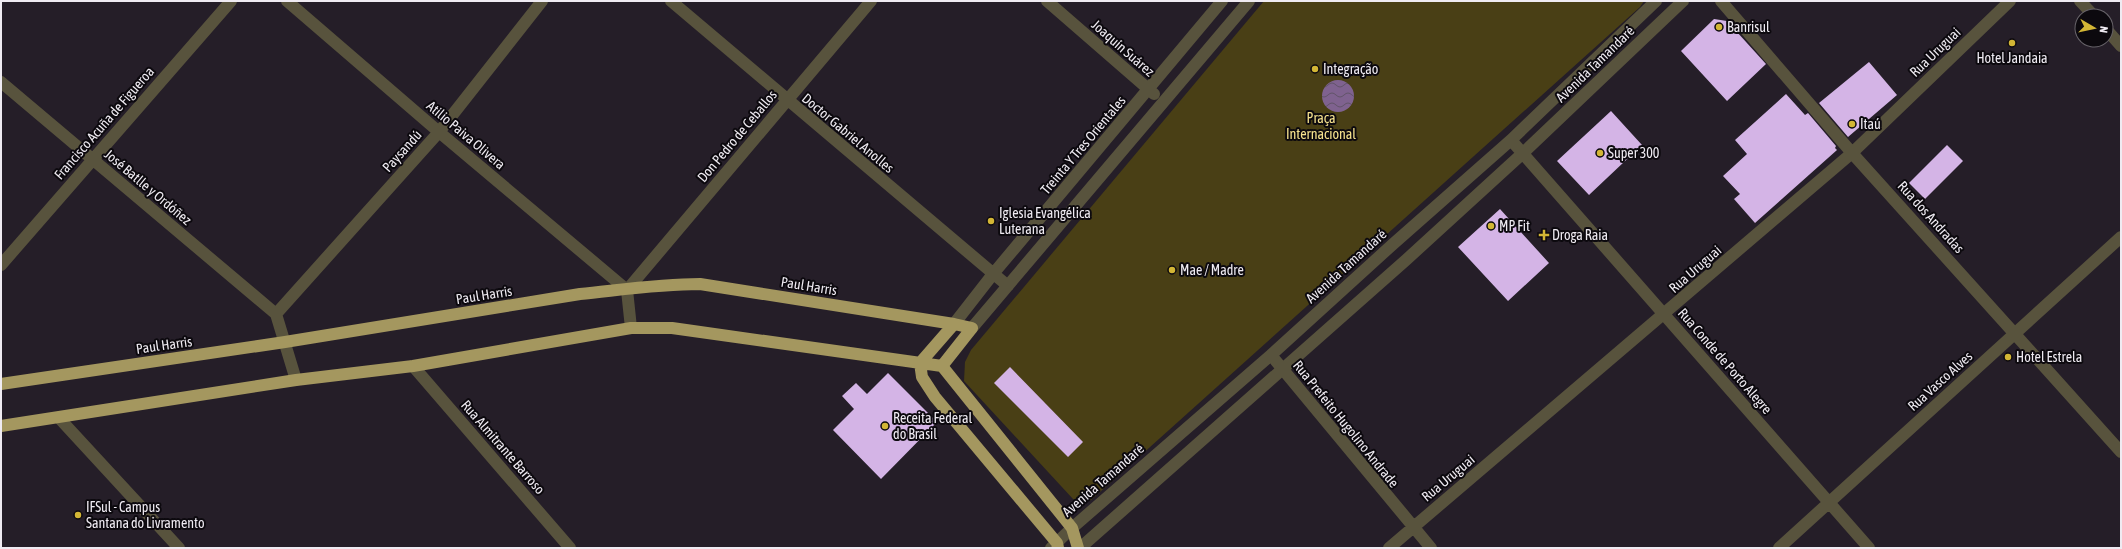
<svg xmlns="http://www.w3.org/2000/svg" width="2122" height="549" viewBox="0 0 2122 549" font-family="'Asap Condensed',sans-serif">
<defs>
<pattern id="water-waves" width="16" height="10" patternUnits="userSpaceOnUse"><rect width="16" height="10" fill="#7f628f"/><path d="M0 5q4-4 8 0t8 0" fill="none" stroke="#615368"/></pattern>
</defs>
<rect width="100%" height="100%" fill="#251e28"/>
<path fill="#493f15" d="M1264,1h380l-4,6 -549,493 -9,3 -9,-4 -109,-118 1,-19 6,-12z"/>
<path fill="url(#water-waves)" d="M1322 96a16 16 0 1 1 32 0a16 16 0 1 1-32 0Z"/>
<path fill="#d4b4e6" d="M1714,19l13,2 39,43 -39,37 -46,-50z
M1869,62l28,33 -49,42 -29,-34z
M1786,94l19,21 3,-2 28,33 -1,2 2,2 -82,73 -21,-24 6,-5 -17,-18 24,-22 -12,-14z
M1611,111l31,34 -53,50 -32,-34z
M1947,145l16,16 -38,38 -16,-16z
M1500,209l49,54 -41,38 -50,-54z
M1010,367l73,75 -15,15 -74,-74z
M888,373l49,49 -56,57 -48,-49 21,-21 -12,-13 14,-13 11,11z"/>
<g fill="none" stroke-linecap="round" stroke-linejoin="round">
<path stroke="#58533d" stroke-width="12" d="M287,1l152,131 188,158
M671,1l337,285
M1047,1l107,93
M1721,1l131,152 269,299
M2080,1l14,15
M2106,29l15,17
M1,82l275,232
M1511,140l358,408
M1,265l230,-264
M627,290l244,-289
M627,290l4,38
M276,314l163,-182 103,-131
M276,314l20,66
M954,324l39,-50 229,-273
M972,328l277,-327
M1271,355l160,193
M413,366l157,182
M60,419l119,129
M1051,548l21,-20 199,-173 121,-110 119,-105 145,-139
M1080,548l326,-288 117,-107 160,-152
M1389,548l463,-395 158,-152
M1779,548l342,-311"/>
<path stroke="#a4975f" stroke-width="12" d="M920,363l2,14 13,20 122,146 1,5
M920,363l34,-39
M942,366l130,162 6,20
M1,384l284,-42 295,-48c40,-4 79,-10 120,-10l254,40 18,4 -30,38
M1,426l295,-46 117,-14 218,-38h41l270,38"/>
</g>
<g fill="#d3b635" stroke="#0c090e" stroke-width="1.5">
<circle cx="1719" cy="27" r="4"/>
<circle cx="2012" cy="43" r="4"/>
<circle cx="1315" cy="69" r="4"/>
<circle cx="1852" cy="124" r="4"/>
<circle cx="1600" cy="153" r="4"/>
<circle cx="991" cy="221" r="4"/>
<circle cx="1491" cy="226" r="4"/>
<path d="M1542 229h4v4h4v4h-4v4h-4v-4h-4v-4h4z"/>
<circle cx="1172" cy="270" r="4"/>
<circle cx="2008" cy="357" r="4"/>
<circle cx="885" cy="426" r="4"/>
<circle cx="78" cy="515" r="4"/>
</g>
<g text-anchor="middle" stroke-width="4" stroke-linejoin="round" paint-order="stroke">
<g font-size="14" fill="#efebf2" stroke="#0c090e" text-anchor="start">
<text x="1727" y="32">Banrisul</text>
<text x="2012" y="63" text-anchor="middle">Hotel Jandaia</text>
<text x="1323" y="74">Integração</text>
<text x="1860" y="129">Itaú</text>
<text x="1608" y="158">Super 300</text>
<text x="999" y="218">Iglesia Evangélica<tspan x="999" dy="16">Luterana</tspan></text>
<text x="1499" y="231">MP Fit</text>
<text x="1552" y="240">Droga Raia</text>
<text x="1180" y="275">Mae / Madre</text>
<text x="2016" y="362">Hotel Estrela</text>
<text x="893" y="423">Receita Federal<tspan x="893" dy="16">do Brasil</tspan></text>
<text x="86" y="512">IFSul - Campus<tspan x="86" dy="16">Santana do Livramento</tspan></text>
</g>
<g font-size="14" fill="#efebf2" stroke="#0c090e">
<text transform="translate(1123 48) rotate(41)" y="5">Joaquín Suárez</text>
<text transform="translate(1935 52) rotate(-44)" y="5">Rua Uruguai</text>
<text transform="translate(1595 64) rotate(-44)" y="5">Avenida Tamandaré</text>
<text transform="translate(104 123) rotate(-49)" y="5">Francisco Acuña de Figueroa</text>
<text transform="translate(848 133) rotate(40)" y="5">Doctor Gabriel Anolles</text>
<text transform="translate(466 135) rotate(40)" y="5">Atilio Paiva Olivera</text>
<text transform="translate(737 136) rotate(-50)" y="5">Don Pedro de Ceballos</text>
<text transform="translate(1083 145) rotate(-50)" y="5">Treinta Y Tres Orientales</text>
<text transform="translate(402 151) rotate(-48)" y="5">Paysandú</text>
<text transform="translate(148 187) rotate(40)" y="5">José Batlle y Ordóñez</text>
<text transform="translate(1931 217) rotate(48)" y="5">Rua dos Andradas</text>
<text transform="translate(1346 266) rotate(-42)" y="5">Avenida Tamandaré</text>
<text transform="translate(1695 269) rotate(-41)" y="5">Rua Uruguai</text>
<text transform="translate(809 286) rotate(9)" y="5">Paul Harris</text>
<text transform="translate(484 295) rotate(-9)" y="5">Paul Harris</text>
<text transform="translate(164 345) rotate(-8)" y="5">Paul Harris</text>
<text transform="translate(1725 361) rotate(49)" y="5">Rua Conde de Porto Alegre</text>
<text transform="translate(1940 381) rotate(-42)" y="5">Rua Vasco Alves</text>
<text transform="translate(1346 424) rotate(51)" y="5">Rua Prefeito Hugolino Andrade</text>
<text transform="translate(503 447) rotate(49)" y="5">Rua Almitrante Barroso</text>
<text transform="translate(1448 478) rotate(-40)" y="5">Rua Uruguai</text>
<text transform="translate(1103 480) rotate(-41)" y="5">Avenida Tamandaré</text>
</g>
<g font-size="14" fill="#f6e28e" stroke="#0c090e">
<text x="1321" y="123">Praça<tspan x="1321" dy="16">Internacional</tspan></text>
</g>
</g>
<rect width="2122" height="549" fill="none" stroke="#efebf2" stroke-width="4"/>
<g transform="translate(2094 28) rotate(99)"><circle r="19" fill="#0c090e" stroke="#676369"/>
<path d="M0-3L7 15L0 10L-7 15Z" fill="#d3b635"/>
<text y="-6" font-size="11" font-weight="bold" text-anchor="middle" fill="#efebf2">N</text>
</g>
</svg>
